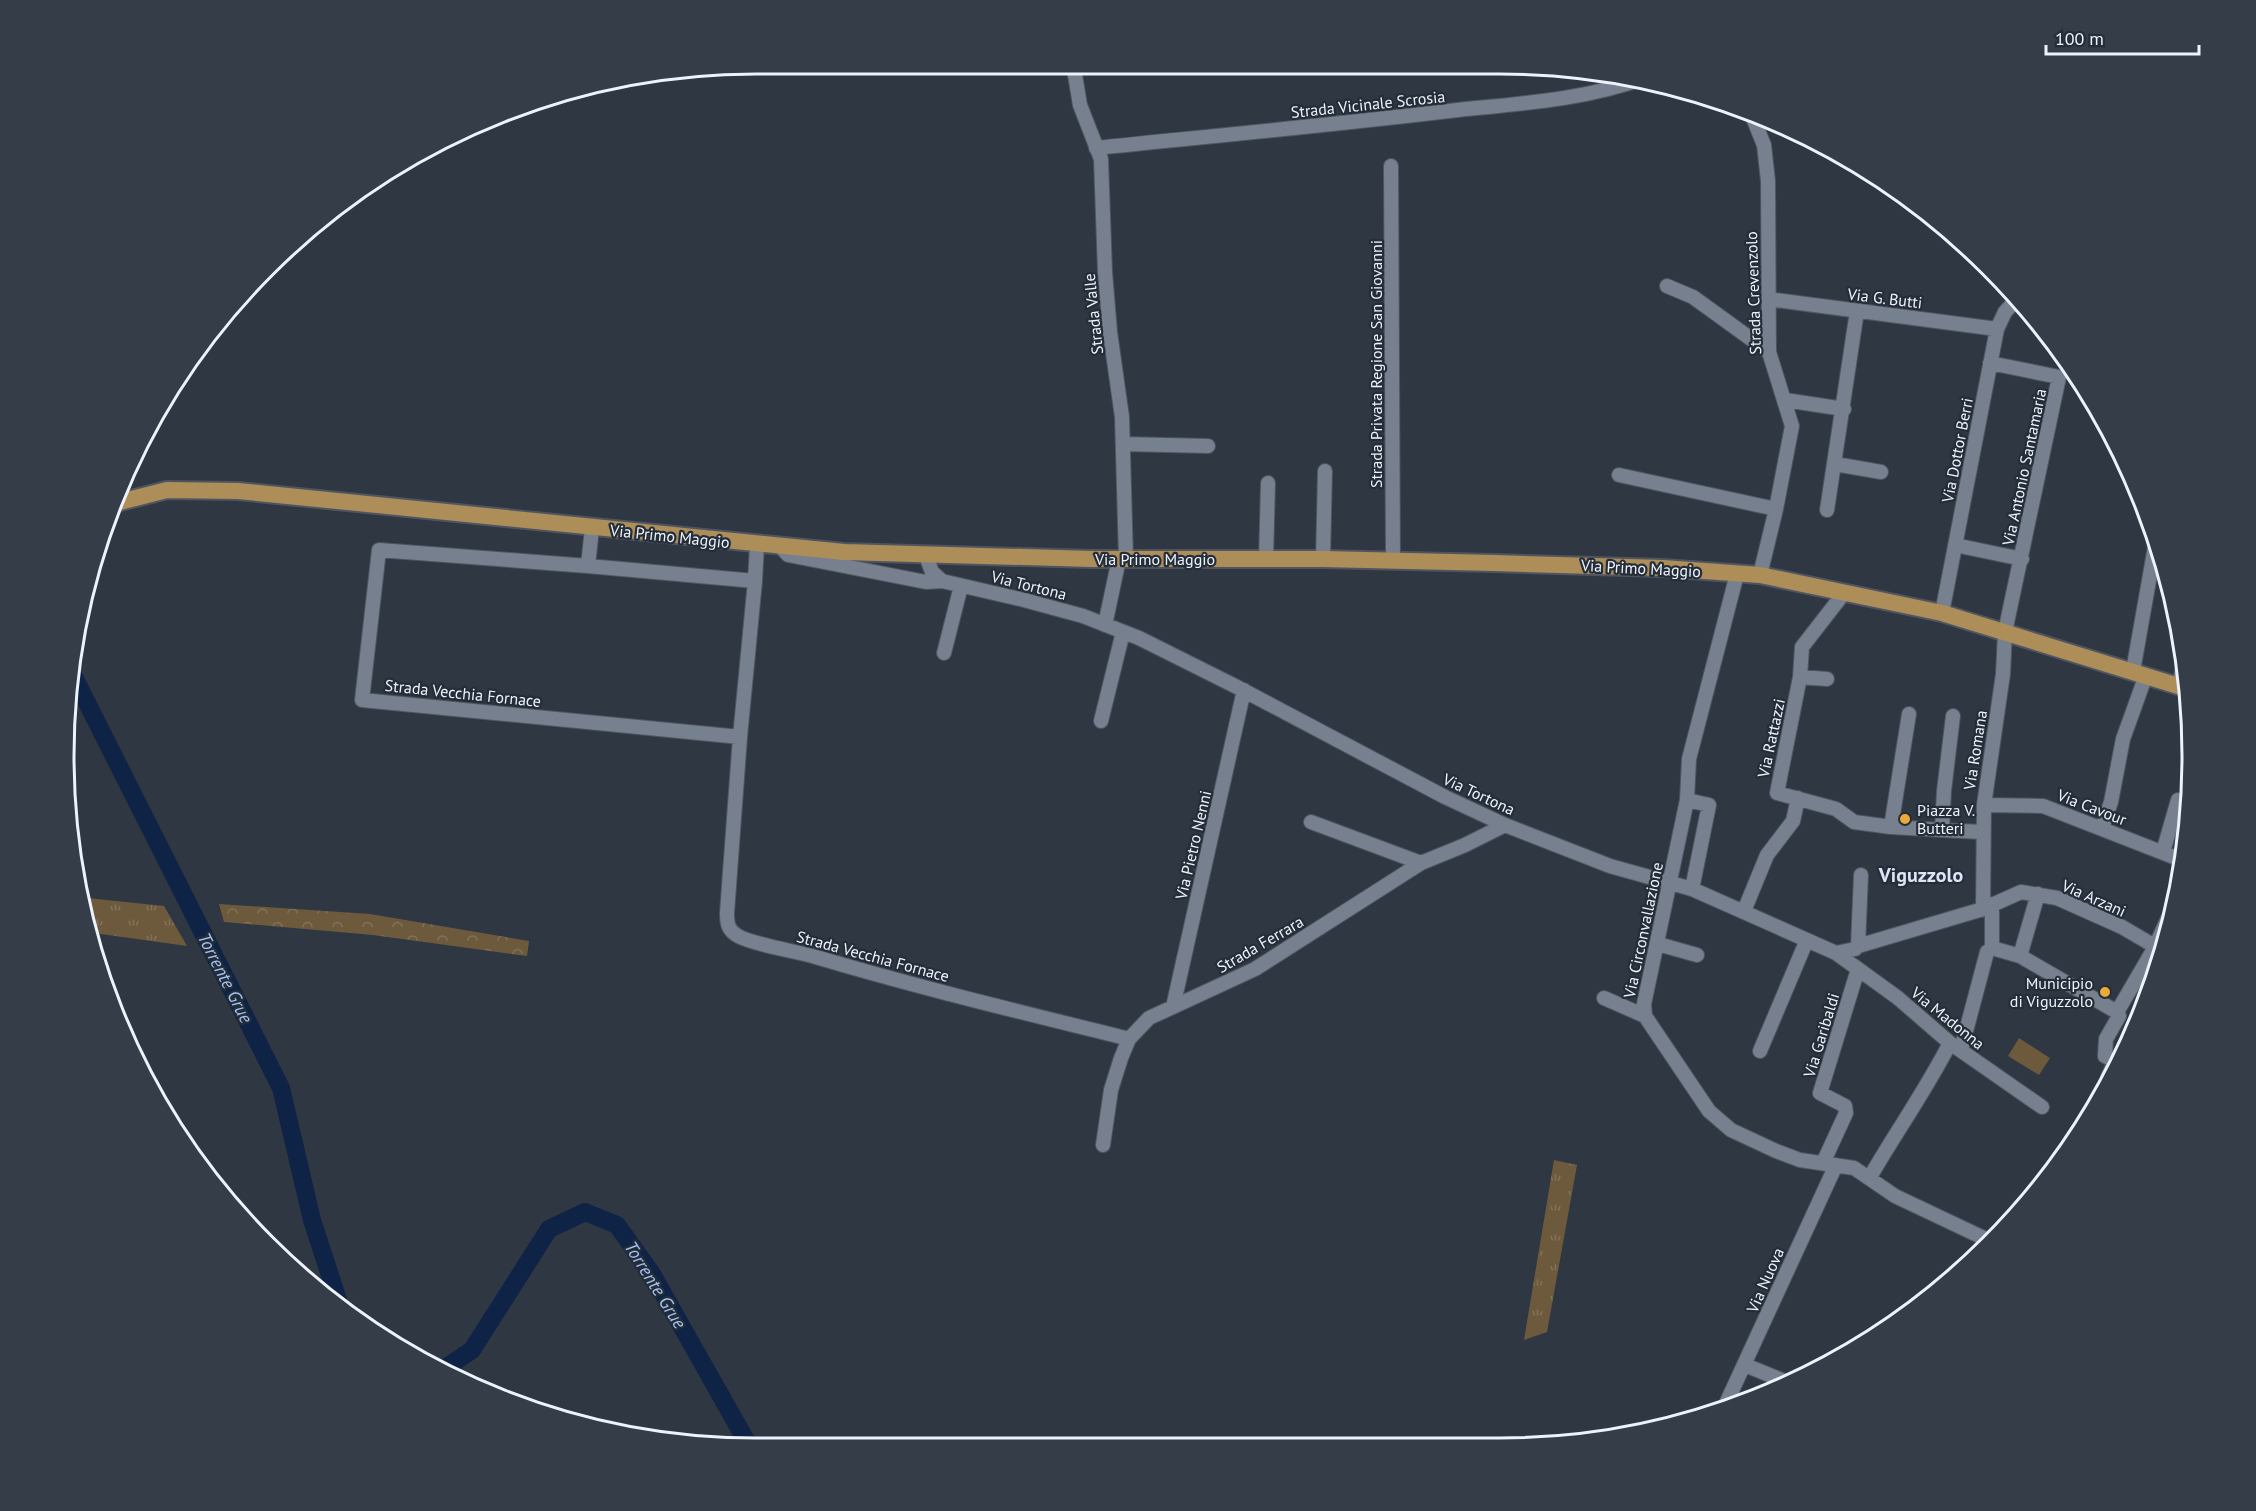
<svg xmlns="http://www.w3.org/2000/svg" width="2256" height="1511" viewBox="0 0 2256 1511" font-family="'PT Sans',sans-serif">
<defs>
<pattern id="grass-tufts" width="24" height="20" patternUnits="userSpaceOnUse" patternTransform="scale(1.5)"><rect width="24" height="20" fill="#6d5a3d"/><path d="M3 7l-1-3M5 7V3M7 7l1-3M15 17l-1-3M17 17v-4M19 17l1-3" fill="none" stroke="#82725a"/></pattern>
<pattern id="forest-crowns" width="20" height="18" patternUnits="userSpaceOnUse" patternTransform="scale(1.5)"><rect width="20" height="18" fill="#6d5a3d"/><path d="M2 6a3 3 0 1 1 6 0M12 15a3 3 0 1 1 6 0" fill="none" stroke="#82725a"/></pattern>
</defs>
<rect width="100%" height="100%" fill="#2f3743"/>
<path fill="url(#grass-tufts)" d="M78,897l86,9 23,40 -100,-14z
M1554,1160l23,5 -30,167 -23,8z"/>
<path fill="url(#forest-crowns)" d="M219,904l151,10 159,27 -2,15 -154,-21 -149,-13z"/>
<path fill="#6d5a3d" d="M2019,1038l31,20 -11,17 -31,-19z"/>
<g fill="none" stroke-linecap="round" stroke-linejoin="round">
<path stroke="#0e2345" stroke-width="18" d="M70,669l211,419 31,132 27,83
M441,1371l31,-21 77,-121 36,-17 32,13 35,49 95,168"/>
<defs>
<path id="minor" d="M1074,69l6,36 21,54 4,113 5,60 12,85 4,142
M1751,113l13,32 4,36 1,171 23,74 -16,83 -16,66
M1096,148c118,-12 235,-23 353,-37 63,-7 132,-10 192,-32
M1391,166l2,395
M1667,286l26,11 76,55
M1768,299l229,30
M1785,400l59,9
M1123,444l85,2
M1835,464l46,8
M1619,475l157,34
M1827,510l30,-199
M1955,545l67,14
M781,547l7,8 138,27 16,-1 82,19 59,16 56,22 98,49 208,110 60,28 105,41 82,23 144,64 62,45 52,45 92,64
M926,556l6,16 10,9
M1266,559l2,-76
M1323,559l2,-88
M588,566l167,15 -15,156 -378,-37 17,-150 209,16 4,-38
M1737,574l-48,185 -2,41 -43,204 1,12 64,95 22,19 45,21 24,9 54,8 41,28 95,45
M755,581l2,-36
M1844,593l-42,54 -2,30 -23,116 59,16 18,13 37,5 51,3
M1942,613l55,-284 8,-17 12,-13
M1105,625l14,-66
M944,653l17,-67
M2133,671l23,-130
M1800,677l27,2
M2179,686l5,-24
M1953,716l-9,75 -2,39 40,2
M1101,721l22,-89
M740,737l-13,176c0,11 1,17 11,23 16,9 58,15 78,21 104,31 209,56 313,82
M1687,800l22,5 -17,84
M1984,805l59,1 141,55
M1311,822l110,41
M1891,827l18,-113
M2102,828l9,-26 12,-63 23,-64
M2163,852l15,-52
M1983,909l1,-104 19,-131 2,-42 54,-255 -69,-14
M1744,911l23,-56 26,-34 5,-23
M1658,944l39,11
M1858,946l3,-71
M1992,948l28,8 97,56
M1836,953l19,-4 3,-3 125,-37 38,-17 36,6 65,29 41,24
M2020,956l18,-62
M1604,998l41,18
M1173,1007l71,-317
M1961,1050l26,-98 5,-4v-44
M1760,1051l46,-109
M2108,1077l7,-16 -10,-5 1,-17 13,-23 -2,-4 38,-65 18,-40
M1103,1145l8,-55 10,-32 8,-19 20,-21 106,-49 166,-106 44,-18 40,-20
M1823,1163l23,-50 -1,-7 -25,-13 38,-124
M1870,1177c26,-45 56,-87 80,-134
M1745,1365l44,18
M1724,1408l112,-243"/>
<path id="major" d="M112,504l55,-14 71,1 606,61 248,7h231l171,4 169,5 97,7 182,38 246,76"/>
</defs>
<use href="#minor" stroke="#4f5560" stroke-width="16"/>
<use href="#major" stroke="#4f5560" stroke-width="20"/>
<use href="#minor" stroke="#77808e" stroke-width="14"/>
<use href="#major" stroke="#ad8e59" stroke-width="16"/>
</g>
<g fill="#eaaa39" stroke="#252d39" stroke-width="2">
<circle cx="1905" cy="819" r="6"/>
<circle cx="2105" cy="992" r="6"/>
</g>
<g text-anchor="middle" stroke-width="4.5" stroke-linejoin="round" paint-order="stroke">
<g font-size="16" fill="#edf3fb" stroke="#252d39">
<text transform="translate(1368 104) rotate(-6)" y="6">Strada Vicinale Scrosia</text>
<text transform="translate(1753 293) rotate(-92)" y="6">Strada Crevenzolo</text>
<text transform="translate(1885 298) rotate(7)" y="6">Via G. Butti</text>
<text transform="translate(1093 314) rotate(-96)" y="6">Strada Valle</text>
<text transform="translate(1376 364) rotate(-90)" y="6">Strada Privata Regione San Giovanni</text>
<text transform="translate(1957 450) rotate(-79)" y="6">Via Dottor Berri</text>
<text transform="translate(2024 467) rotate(-78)" y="6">Via Antonio Santamaria</text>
<text transform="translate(670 536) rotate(6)" y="6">Via Primo Maggio</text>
<text x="1155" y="565">Via Primo Maggio</text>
<text transform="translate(1641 568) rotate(3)" y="6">Via Primo Maggio</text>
<text transform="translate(1029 585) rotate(14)" y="6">Via Tortona</text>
<text transform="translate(463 693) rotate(6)" y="6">Strada Vecchia Fornace</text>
<text transform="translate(1771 738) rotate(-78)" y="6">Via Rattazzi</text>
<text transform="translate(1975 750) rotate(-81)" y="6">Via Romana</text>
<text transform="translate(1479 794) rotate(25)" y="6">Via Tortona</text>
<text transform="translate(2092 807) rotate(21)" y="6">Via Cavour</text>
<text transform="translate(1193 845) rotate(-77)" y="6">Via Pietro Nenni</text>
<text transform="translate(2094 898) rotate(24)" y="6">Via Arzani</text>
<text transform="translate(1643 930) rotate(-78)" y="6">Via Circonvallazione</text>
<text transform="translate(1260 944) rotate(-30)" y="6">Strada Ferrara</text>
<text transform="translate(873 956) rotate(15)" y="6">Strada Vecchia Fornace</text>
<text transform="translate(1948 1018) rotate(39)" y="6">Via Madonna</text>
<text transform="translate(1821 1035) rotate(-73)" y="6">Via Garibaldi</text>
<text transform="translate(1765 1280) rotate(-66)" y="6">Via Nuova</text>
</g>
<g font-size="16" fill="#edf3fb" stroke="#252d39" text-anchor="start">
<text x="1917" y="816">Piazza V.<tspan x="1917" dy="18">Butteri</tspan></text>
<text x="2093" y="989" text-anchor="end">Municipio<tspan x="2093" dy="18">di Viguzzolo</tspan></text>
</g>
<g font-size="18" font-style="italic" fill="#a4c4f6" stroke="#252d39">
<text transform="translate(225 978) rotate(63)" y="6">Torrente Grue</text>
<text transform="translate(655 1285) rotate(58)" y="6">Torrente Grue</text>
</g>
<g font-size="20" font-weight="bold" fill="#dbe5f5" stroke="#252d39">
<text x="1921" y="882">Viguzzolo</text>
</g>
</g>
<path d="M0 0H2256V1511H0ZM756 74H1500A682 682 0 0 1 2182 756V756A682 682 0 0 1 1500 1438H756A682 682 0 0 1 74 756V756A682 682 0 0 1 756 74Z" fill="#353d49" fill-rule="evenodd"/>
<path fill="none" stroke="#edf3fb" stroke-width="3" d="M756 74H1500A682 682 0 0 1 2182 756V756A682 682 0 0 1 1500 1438H756A682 682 0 0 1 74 756V756A682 682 0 0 1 756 74Z"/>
<path d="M2046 45v9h153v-9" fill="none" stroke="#edf3fb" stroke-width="3"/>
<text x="2055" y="45" font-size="18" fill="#edf3fb" stroke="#252d39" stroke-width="4.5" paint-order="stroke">100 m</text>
</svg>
